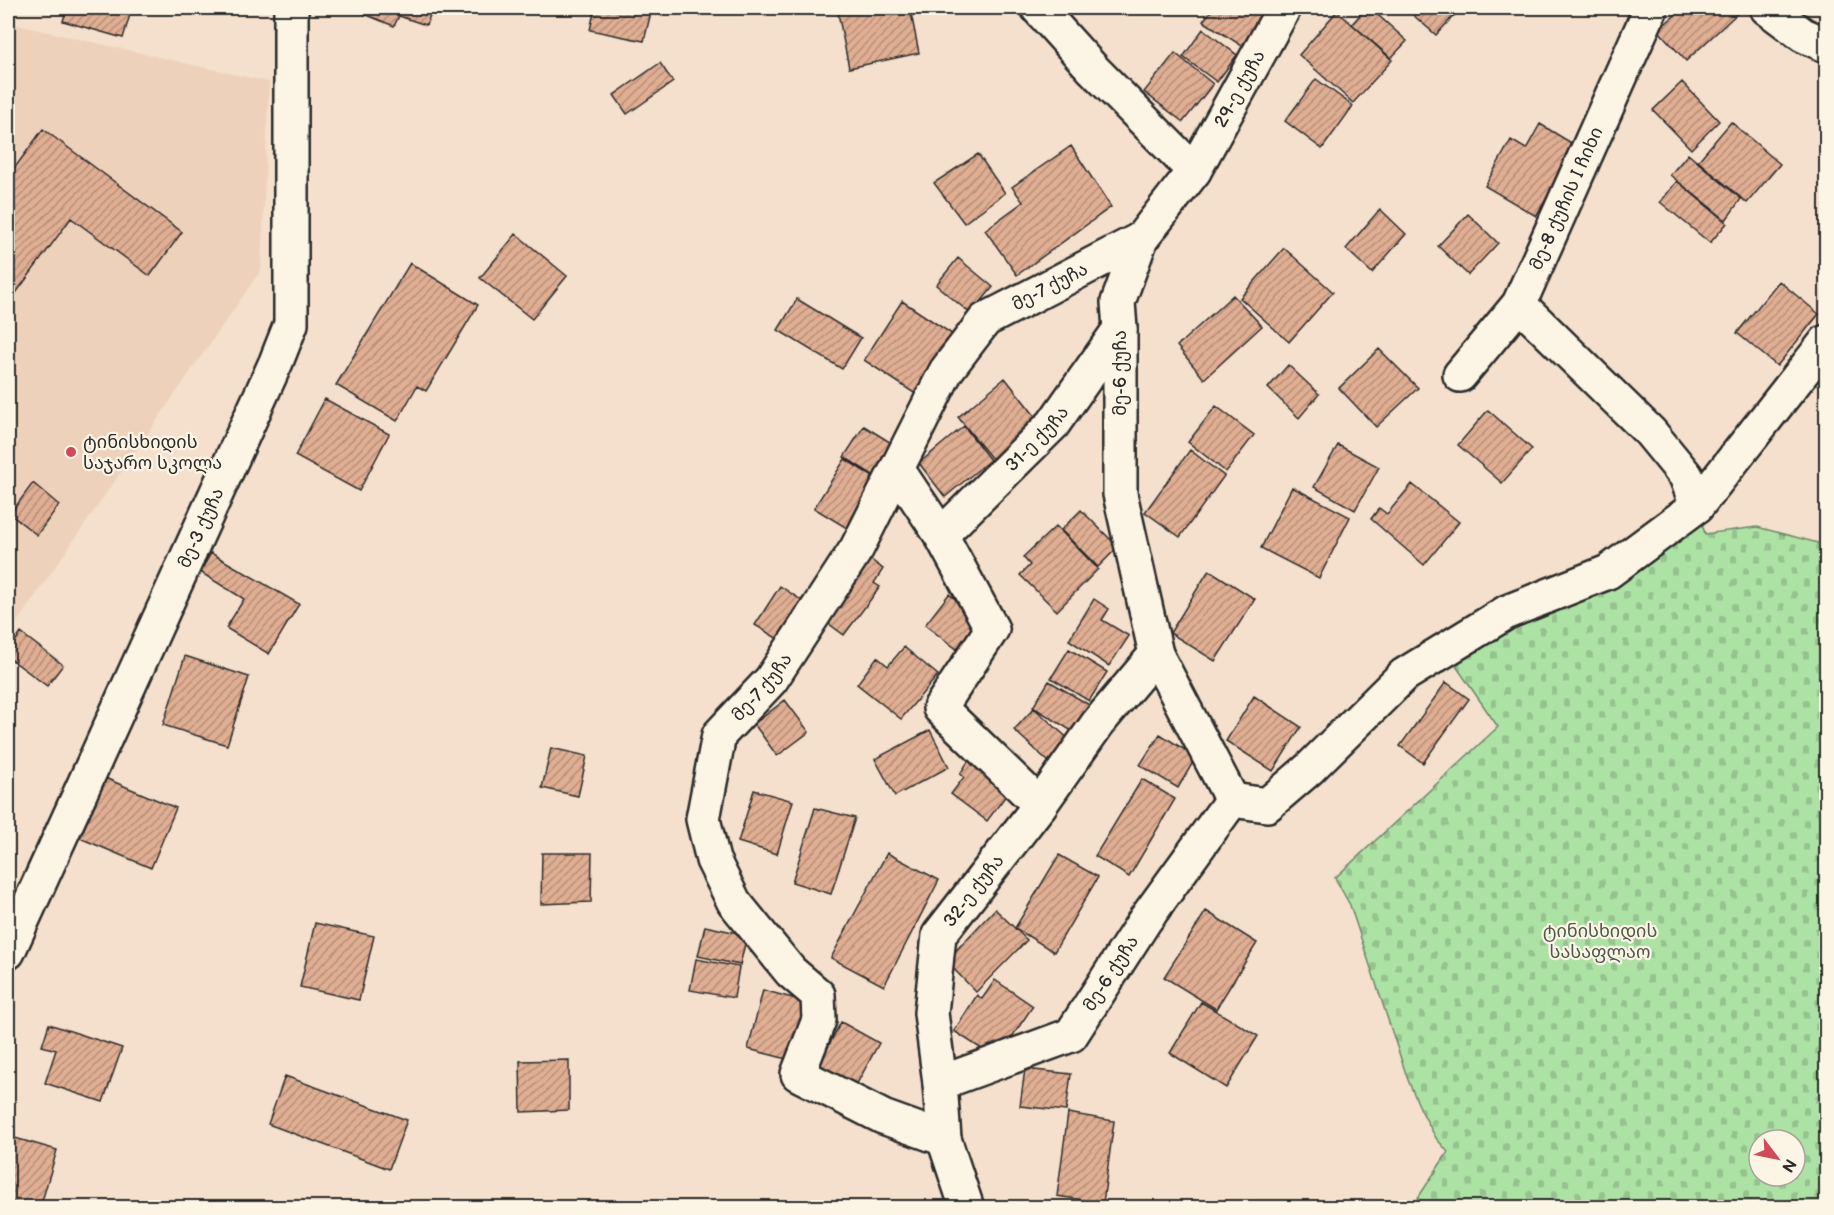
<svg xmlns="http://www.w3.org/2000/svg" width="1834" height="1215" viewBox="0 0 1834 1215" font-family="'Balsamiq Sans','Noto Sans Georgian',sans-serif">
<defs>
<pattern id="cemetery-stones" width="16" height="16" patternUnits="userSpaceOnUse" patternTransform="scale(1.5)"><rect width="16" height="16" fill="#ade2a5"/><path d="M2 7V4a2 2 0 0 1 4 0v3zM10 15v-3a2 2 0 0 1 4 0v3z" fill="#95c28e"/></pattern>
<pattern id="building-hatch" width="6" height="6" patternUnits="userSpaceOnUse" patternTransform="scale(1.5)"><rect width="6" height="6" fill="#e0ae93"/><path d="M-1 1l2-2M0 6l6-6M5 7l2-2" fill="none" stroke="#b68e78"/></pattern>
</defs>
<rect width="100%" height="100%" fill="#f4e0cc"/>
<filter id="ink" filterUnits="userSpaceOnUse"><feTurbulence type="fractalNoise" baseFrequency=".0167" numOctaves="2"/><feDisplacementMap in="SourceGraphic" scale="12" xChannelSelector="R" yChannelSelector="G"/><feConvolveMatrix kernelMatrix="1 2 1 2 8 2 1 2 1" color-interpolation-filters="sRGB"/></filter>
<g filter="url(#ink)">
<path fill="#eed1bb" d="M8,23l261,59 -8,188 -253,365z"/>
<path fill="url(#cemetery-stones)" stroke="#6c8668" stroke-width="1.5" fill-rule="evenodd" d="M1697,506l8,28 52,-7 69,18v662h-414l36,-55 -12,-14 -15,-28 -13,-30 -58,-175 -15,-27 163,-151 -53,-77zM1759,1140h36v36h-36z"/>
<path fill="url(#building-hatch)" stroke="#2b2b2b" stroke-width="1.5" d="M67,8h65l-9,30 -60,-17z
M364,8h69l-7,17 -27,-9 -5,10 -32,-13z
M595,8h57l-8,33 -54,-11z
M837,8h73l9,45 -70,15z
M1213,8h53l-24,38 -39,-25z
M1366,8h4l37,33 -16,17 -39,-34z
M1405,8h56l-25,27z
M1683,8h56l2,2 -55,51 -28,-31z
M1337,11l55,49 -39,43 -54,-48z
M1203,29l34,26 -20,27 -34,-25z
M1175,53l38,31 -30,38 -39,-30z
M660,63l13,19 -46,32 -13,-19z
M1316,79l37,27 -31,43 -37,-28z
M1682,82l37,39 -28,28 -38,-39z
M1731,122l49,42 -33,39 -49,-42z
M1540,124l38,23 -42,69 -51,-30 26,-46 15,9z
M43,129l139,103 -32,44 -79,-58 -63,86v-127z
M1071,146l40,61 -94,68 -32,-45 38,-28 -11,-15z
M978,154l27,39 -41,30 -30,-40z
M1688,154l53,45 -15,21 -56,-45z
M1677,181l50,42 -17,20 -50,-41z
M1380,209l26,25 -34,39 -26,-24z
M1468,214l30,29 -30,32 -30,-29z
M516,234l51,42 -35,43 -52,-41z
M1284,248l49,44 -44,50 -49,-44z
M958,258l35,29 -22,27 -35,-29z
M410,263l68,42 -52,86 -9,-5 -20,35 -61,-36z
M1779,281l40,33 -42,52 -40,-33z
M1233,295l29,31 -58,53 -27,-33z
M797,299l64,39 -19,31 -64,-39z
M902,301l53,35 -38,59 -53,-35z
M1379,349l39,39 -42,39 -37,-39z
M1288,365l31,29 -20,24 -31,-30z
M1005,378l34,43 -47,38 -34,-42z
M325,399l64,35 -30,57 -64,-35z
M1216,406l38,29 -28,37 -38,-30z
M1488,410l44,39 -30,34 -44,-38z
M864,426l37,23 -20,31 -37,-23z
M964,426l26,34 -45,37 -26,-34z
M1338,445l41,22 -24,43 -41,-23z
M1190,450l34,26 -44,61 -35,-25z
M845,459l36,23 -31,48 -36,-22z
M33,483l26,22 -22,30 -27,-21z
M1412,484l47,38 -35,43 -53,-46 8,-11 8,6z
M1292,487l58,30 -31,61 -58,-30z
M1081,510l37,37 -20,20 -37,-37z
M1056,526l42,43 -41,42 -37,-36 10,-10 -7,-8z
M211,553l88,51 -30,50 -43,-26 18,-29 -44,-27z
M866,556l17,13 -9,14 6,4 -36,48 -23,-17z
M1209,570l46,29 -40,62 -45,-28z
M780,586l27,18 -24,38 -28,-17z
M949,594l36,29 -23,30 -37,-28z
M1094,599l15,10 -7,11 27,16 -20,30 -40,-26z
M21,633l42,32 -16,21 -39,-29v-6z
M904,647l34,28 -37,44 -44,-35 20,-27 11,9z
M1069,649l38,23 -18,29 -38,-23z
M185,656l64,21 -22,68 -64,-20z
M1049,681l42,25 -16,27 -42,-26z
M1446,682l23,17 -46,64 -23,-17z
M1254,696l47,31 -28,44 -47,-30z
M785,700l24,32 -32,24 -23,-32z
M1034,708l37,33 -21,22 -36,-33z
M930,730l19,37 -54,29 -20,-37z
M1160,734l36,23 -18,31 -38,-23z
M551,748l36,8 -9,40 -36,-8z
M969,760l41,30 -23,31 -36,-27 13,-17 -4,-3z
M105,778l71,30 -25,60 -71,-30z
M1142,779l33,20 -46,78 -34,-21z
M754,790l39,11 -16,53 -39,-12z
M815,808l40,10 -24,76 -39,-12z
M542,853h50l-1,49 -50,2z
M887,853l52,27 -55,106 -53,-28z
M1059,855l39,22 -44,75 -39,-24z
M995,909l32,31 -51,52 -30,-31z
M1206,911l51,32 -41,66 -52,-32z
M315,923l59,13 -15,64 -59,-13z
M705,926l42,9 -7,30 -42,-9z
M696,959l43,8 -5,31 -44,-8z
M995,980l38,26 -36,53 -43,-28 23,-36 5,4z
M763,990l44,12 -16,58 -43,-11z
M1201,1002l57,34 -32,52 -56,-35z
M841,1022l38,21 -25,46 -37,-21z
M49,1024l73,24 -19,54 -58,-19 11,-33 -14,-4z
M569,1060v50l-48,2 -1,-51z
M1025,1069l46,5 -5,37 -46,-5z
M285,1076l122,44 -18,49 -121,-45z
M1068,1113l46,8 -11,82 -46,-7z
M8,1136l49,14 -17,58h-11l-21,-7z"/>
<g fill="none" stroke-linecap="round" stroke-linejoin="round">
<defs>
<g id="minor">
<path d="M1038,8l55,61 101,102"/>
<path d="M1767,8l36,27 23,10"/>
<path d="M1519,304l131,128 36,44 11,30"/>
<path id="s1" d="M1460,375l59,-71 132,-296"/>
<path d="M897,469l44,66 51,94 -52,79 100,97"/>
<path id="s2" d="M941,535l112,-111 67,-95"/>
<path id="s3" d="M1232,800l-76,-146 -36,-160v-165l-2,-27 23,-63 53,-68 90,-163"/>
<path id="s4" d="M8,952l268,-590 15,-38v-316"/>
<path id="s5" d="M940,1083l131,-48 74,-115 87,-120 35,5 42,-36 95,-94 103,-63 101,-40 89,-66 129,-164"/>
<path id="s6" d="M944,1139l-61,-22 -85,-43 21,-54 -1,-25 -27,-23 -57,-70 -21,-42 -10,-41 16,-84 52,-55 86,-132 89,-177 39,-51 156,-81"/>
<path id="s7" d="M967,1208l-23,-69 -4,-56 -9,-70 8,-78 101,-130 58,-82 58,-69"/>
</g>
</defs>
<use href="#minor" stroke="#2b2b2b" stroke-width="38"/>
<use href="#minor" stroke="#fcf5e5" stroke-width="33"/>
</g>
</g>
<circle fill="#d1495b" stroke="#fcf5e5" stroke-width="2" cx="71" cy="452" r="6"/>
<g text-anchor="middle" stroke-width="4.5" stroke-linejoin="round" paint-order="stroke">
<g font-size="18" fill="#2b2b2b" stroke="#fcf5e5">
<text dy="6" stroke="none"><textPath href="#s3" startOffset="768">29-ე ქუჩა</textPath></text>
<text dy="6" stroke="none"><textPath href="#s1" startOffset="208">მე-8 ქუჩის I ჩიხი</textPath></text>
<text dy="6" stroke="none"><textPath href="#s6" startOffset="1112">მე-7 ქუჩა</textPath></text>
<text transform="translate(1120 373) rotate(-90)" y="6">მე-6 ქუჩა</text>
<text dy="6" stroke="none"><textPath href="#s2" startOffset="136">31-ე ქუჩა</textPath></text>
<text dy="6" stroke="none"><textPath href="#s4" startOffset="466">მე-3 ქუჩა</textPath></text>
<text dy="6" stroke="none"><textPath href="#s6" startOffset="608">მე-7 ქუჩა</textPath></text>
<text dy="6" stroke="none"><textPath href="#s7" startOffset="334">32-ე ქუჩა</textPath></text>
<text dy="6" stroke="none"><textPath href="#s5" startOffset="213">მე-6 ქუჩა</textPath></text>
</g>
<g font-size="18" fill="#2b2b2b" stroke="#fcf5e5" text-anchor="start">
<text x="83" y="448">ტინისხიდის<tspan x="83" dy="21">საჯარო სკოლა</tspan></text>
</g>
<g font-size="18" fill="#4c594a" stroke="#fcf5e5">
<text x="1600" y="937">ტინისხიდის<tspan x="1600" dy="21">სასაფლაო</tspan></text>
</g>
</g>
<rect width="1834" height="1215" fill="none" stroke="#fcf5e5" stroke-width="30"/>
<rect x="15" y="15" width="1804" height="1185" fill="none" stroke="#2b2b2b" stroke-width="2" filter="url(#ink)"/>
<g transform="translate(1777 1158) rotate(122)"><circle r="28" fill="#fcf5e5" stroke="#a8a49b" stroke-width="1.5"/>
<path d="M0-4.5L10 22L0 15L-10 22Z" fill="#d1495b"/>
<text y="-9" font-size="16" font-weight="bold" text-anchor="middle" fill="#2b2b2b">N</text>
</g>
</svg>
